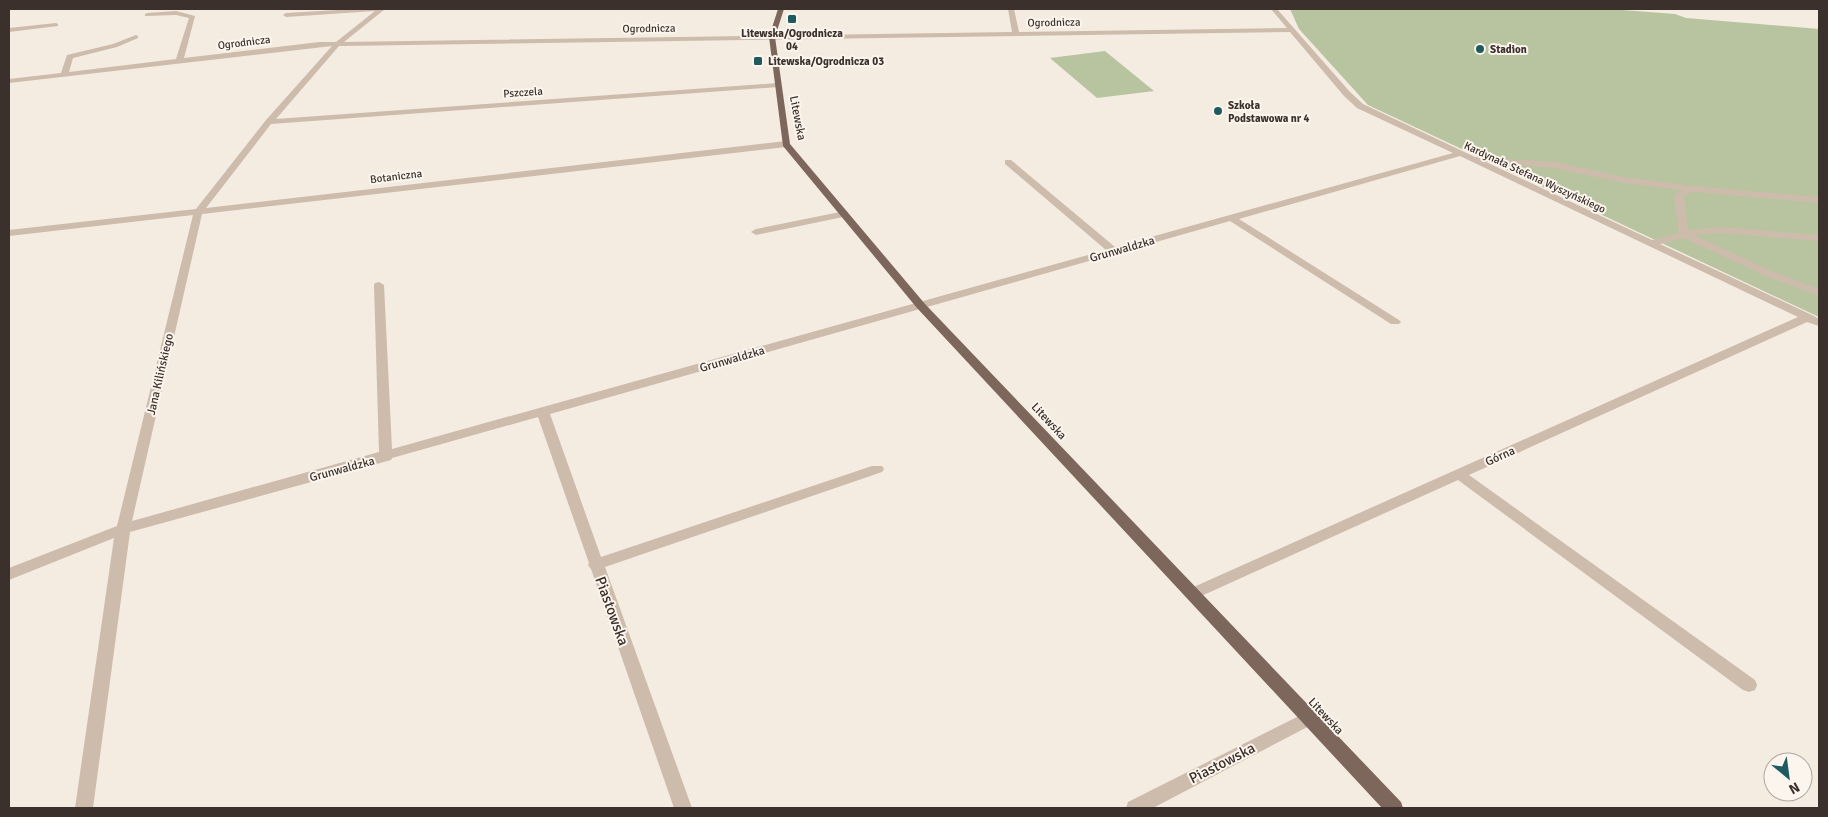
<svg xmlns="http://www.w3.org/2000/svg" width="1828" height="817" viewBox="0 0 1828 817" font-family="Signika,sans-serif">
<rect width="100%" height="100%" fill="#f4ebe1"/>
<path fill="#b8c4a0" d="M1290,9h319l66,5 11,4 133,11v288l-451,-212 -69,-76z
M1105,51l49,40 -57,7 -47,-40z"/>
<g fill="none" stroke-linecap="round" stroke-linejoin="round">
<path fill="#cdbbac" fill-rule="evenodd" d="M354,9h31l-41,33 668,-10 -4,-23h6l5,23 268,-4 -16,-19h6l73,83 13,12 112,53 80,5 69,15 68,9 127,11v6l-126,-11 -9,4 4,34 33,-3 98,8v6l-98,-8 -27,2 80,37 45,17v7l-53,-20 -82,-38 -24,6 152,71 7,4v7l-12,-4 -338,153 286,205 2,5 -2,5 -6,2 -6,-2 -285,-210 -261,118 -5,2 -5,-2 -3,-4 3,-4 611,-273 -338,-161 -221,63 160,101 2,2 -2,2h-8l-161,-103 -680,193 51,143 271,-91h10l2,3 -2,3 -277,95 87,241h-18l-83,-239 -3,-4 1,-2 -51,-146 -146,41 -1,2 -261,72 -37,276h-18l39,-270 -105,42v-12l108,-42 76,-311 -184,21v-6l187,-21 70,-89 66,-74 -323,37v-4l52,-6 6,-18 46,-11 23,-9 2,1v2l-21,9 -44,11 -4,14 107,-13 13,-41 -13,-3 -31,1v-2l2,-1 29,-2 19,5 -11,42 135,-16h17l39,-31 -89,6 -3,-2 3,-2zM1290,32l54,64 13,12 96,45 -338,94 -104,-87h-6v4l101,86 -714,199 -8,-164 -5,-3 -4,1 -1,2 5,167 -247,69 70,-307 584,-67 4,-3 -4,-3 -580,67 65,-84 507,-37 4,-2 -4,-2 -502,36 63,-73zM1486,162l69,6 69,15 58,7 -8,5 5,38 -27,7z
M56,23l2,1v2l-49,6v-4z
M845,211l3,1v4l-92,19 -5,-3 5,-3z
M1309,711l6,2 3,5 -3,5 -162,85h-27l2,-6z"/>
<path fill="#7d675c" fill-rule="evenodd" d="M778,9h6l-9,28 15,107 135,160 476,498 2,6h-21l-465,-500 -134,-162 -14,-109z"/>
</g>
<g fill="#1f5a5e" stroke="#fbf5ee" stroke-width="2">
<rect x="787" y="14" width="10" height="10" rx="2.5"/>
<circle cx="1480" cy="49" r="5"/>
<rect x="753" y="56" width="10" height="10" rx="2.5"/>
<circle cx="1218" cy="111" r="5"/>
</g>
<g text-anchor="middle" stroke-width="4" stroke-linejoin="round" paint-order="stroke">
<g font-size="11" fill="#3b302b" stroke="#fbf5ee">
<text transform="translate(1054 22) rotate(-1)" y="4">Ogrodnicza</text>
<text transform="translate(649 28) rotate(-1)" y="4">Ogrodnicza</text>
<text transform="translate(244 42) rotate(-7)" y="4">Ogrodnicza</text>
<text transform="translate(523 92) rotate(-4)" y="4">Pszczela</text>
<text transform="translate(396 176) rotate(-7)" y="4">Botaniczna</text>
<text transform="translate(1535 177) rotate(25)" y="4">Kardynała Stefana Wyszyńskiego</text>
</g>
<g font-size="11" font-weight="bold" fill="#3b302b" stroke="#fbf5ee" text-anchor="start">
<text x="792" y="37" text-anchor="middle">Litewska/Ogrodnicza<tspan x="792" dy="13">04</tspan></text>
<text x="1490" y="53">Stadion</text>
<text x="768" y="65">Litewska/Ogrodnicza 03</text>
<text x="1228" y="109">Szkoła<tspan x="1228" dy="13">Podstawowa nr 4</tspan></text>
</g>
<g font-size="12" fill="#3b302b" stroke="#fbf5ee">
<text transform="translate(798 118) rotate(79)" y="4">Litewska</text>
<text transform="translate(1122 249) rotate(-16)" y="4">Grunwaldzka</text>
<text transform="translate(732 359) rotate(-16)" y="4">Grunwaldzka</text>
<text transform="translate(160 374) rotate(-77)" y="4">Jana Kilińskiego</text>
<text transform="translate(1049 421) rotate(47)" y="4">Litewska</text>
<text transform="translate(1500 456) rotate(-24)" y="4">Górna</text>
<text transform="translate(342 469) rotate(-15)" y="4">Grunwaldzka</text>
<text transform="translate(1326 716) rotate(47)" y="4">Litewska</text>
</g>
<g font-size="15" fill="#3b302b" stroke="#fbf5ee">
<text transform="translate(612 611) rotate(70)" y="5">Piastowska</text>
<text transform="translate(1222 763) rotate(-27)" y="5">Piastowska</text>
</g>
</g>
<rect width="1828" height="817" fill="none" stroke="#3b302b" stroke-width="20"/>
<g transform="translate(1788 777) rotate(151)"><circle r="24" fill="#fbf5ee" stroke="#aea6a0"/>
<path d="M0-4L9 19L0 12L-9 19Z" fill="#1f5a5e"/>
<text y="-8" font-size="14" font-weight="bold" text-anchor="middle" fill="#3b302b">N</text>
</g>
</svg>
